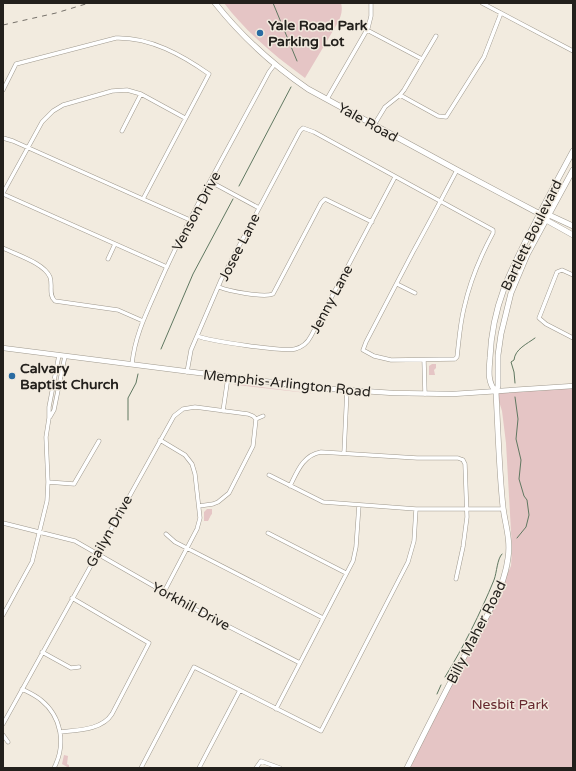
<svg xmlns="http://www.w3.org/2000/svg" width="576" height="771" viewBox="0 0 576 771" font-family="'Varela Round',sans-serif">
<rect width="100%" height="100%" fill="#f2ebdf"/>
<path fill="#e5c5c5" d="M224,3h117c2,8 0,14 -4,21l-32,54c-30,-22 -58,-45 -81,-75z
M436,364v4l-2,2 1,5h-6v-9l3,-2z
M238,384l78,10 -79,-9h-4z
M573,386v382h-165l103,-202 1,-17 -6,-106 -4,-32 -6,-19z
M207,509h5v5l-1,1 -3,6h-4v-9z
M64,755l4,1 -1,8 2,1v3l-7,-4z"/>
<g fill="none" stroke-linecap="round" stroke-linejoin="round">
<path stroke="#607861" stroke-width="1" d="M273,3l24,58
M239,186l52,-99
M161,349l32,-75 40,-75
M515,383l-1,-11 -3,-10 3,-2c1,-11 13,-16 21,-22
M515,397l3,22 -2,20 5,21 -2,19 5,17 3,4 2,15 -3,12 -9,11
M128,420v-22l8,-15 2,-9
M445,677c19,-31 35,-63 49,-97 3,-8 3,-21 8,-26
M437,694l4,-9"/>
<defs>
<path id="minor" d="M482,3l91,48
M367,30l55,29
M3,90l13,-26 100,-26c34,-1 66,17 93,36l-66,125
M400,95l38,21 8,1 38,-60 17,-44
M327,99l41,-71 3,-12v-13
M374,125l11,-18 15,-12 4,-5 32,-54
M122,131l19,-37
M3,138l10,3 177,79
M211,182l48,26
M3,193l39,-71 11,-11 10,-6 49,-14 15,-1 14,4 44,24
M3,194l164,73
M3,248c14,7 41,15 47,29 3,8 -2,18 5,24l63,9 25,11
M108,259l7,-15
M573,275l-11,-5 -5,2 -18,46 7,6 27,14
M397,284l18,9
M219,287c9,4 45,11 54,7l48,-91 4,-4 47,23
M197,336c13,5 86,16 98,13 8,-2 13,-7 16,-13l84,-159
M424,360l1,34
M132,364c3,-30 16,-54 28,-82 32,-72 72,-140 109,-210l6,-8
M187,372l4,-22 30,-70 79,-149 3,-3 11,4 179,98v3c-13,24 -23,48 -29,75 -4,16 -5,32 -7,49l-2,2 -64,1 -17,-4 -11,-6 3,-8 47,-90c15,-27 29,-54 44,-82
M223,411l5,-34
M50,417l4,-7 11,-54
M256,419l7,-3
M160,440l25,15 7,9 3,10 5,44 -3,11 -33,63
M344,453l3,-63
M269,475l54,27 93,7h87
M48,482l26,2 25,-43
M290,486c7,-14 13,-31 31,-34l96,6h41l5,2
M199,506l14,-2 5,-2 11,-9 24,-47 3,-27
M3,523l72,18 110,63 115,59
M268,533l78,40
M166,534l9,8 148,76
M456,579l7,-32 4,-30 -2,-53 -2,-4
M3,615l29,-53 15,-61 1,-19 -2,-45 3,-19v-11l10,-52
M42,652l29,16 8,-1
M22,689c6,3 13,6 19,11 21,17 25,45 13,68
M276,709l77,-148 3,-14 3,-42
M3,724l171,-308 9,-7 12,-2 53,7 5,2 3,3
M60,732c18,-2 42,-2 52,-18l37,-71 -77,-45
M3,735l5,7
M141,768l53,-101 127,64 87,-169 6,-21 2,-32
M199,768l41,-78
M256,768l5,-7 19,7"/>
<path id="tertiary" d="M3,348l315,40 75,5 60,1 120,-8"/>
<path id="secondary" d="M215,3c27,34 58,62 93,86l149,81 83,44 6,6 27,15
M547,214l26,12
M496,392c-9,-10 -7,-22 -6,-34 2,-53 21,-89 45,-135 12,-24 25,-48 38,-72
M407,768c19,-38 38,-76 58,-113 16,-29 39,-64 43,-97 3,-18 -3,-34 -5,-51 -4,-38 -5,-77 -7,-115l2,-6v-31l3,-21 10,-41 16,-38 46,-85"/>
</defs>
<use href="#minor" stroke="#9f998e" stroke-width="4.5"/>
<use href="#tertiary" stroke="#9f998e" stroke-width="5.5"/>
<use href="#secondary" stroke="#9f998e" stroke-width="6"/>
<use href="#minor" stroke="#fff" stroke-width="3.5"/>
<use href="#tertiary" stroke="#fff" stroke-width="4.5"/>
<use href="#secondary" stroke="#fff" stroke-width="5"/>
<path stroke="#76716a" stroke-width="1" stroke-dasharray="5 5" stroke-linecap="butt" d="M3,25l53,-12 33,-10"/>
</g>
<g fill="#2a6ba1" stroke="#f2ebdf" stroke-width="1.5">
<circle cx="260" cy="33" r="4"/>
<circle cx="12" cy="376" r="4"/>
</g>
<g text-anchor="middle" stroke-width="3" stroke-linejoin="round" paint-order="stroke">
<g font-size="14" font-weight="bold" fill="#23201c" stroke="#f2ebdf" text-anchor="start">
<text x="268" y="30">Yale Road Park<tspan x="268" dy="16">Parking Lot</tspan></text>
<text x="20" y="373">Calvary<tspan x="20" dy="16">Baptist Church</tspan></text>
</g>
<g font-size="14" fill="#23201c" stroke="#f2ebdf">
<text transform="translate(368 122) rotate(29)" y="5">Yale Road</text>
<text transform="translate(196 211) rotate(-62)" y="5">Venson Drive</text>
<text transform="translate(531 235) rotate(-64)" y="5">Bartlett Boulevard</text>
<text transform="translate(239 247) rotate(-63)" y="5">Josee Lane</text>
<text transform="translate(331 299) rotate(-62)" y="5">Jenny Lane</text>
<text transform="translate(287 383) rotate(6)" y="5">Memphis-Arlington Road</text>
<text transform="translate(109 531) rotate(-61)" y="5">Gailyn Drive</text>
<text transform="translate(191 606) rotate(28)" y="5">Yorkhill Drive</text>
<text transform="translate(476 632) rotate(-63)" y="5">Billy Maher Road</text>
</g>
<g font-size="14" fill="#67292f" stroke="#f2ebdf">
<text x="510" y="709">Nesbit Park</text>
</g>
</g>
<rect width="576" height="771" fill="none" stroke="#23201c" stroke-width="8"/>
</svg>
